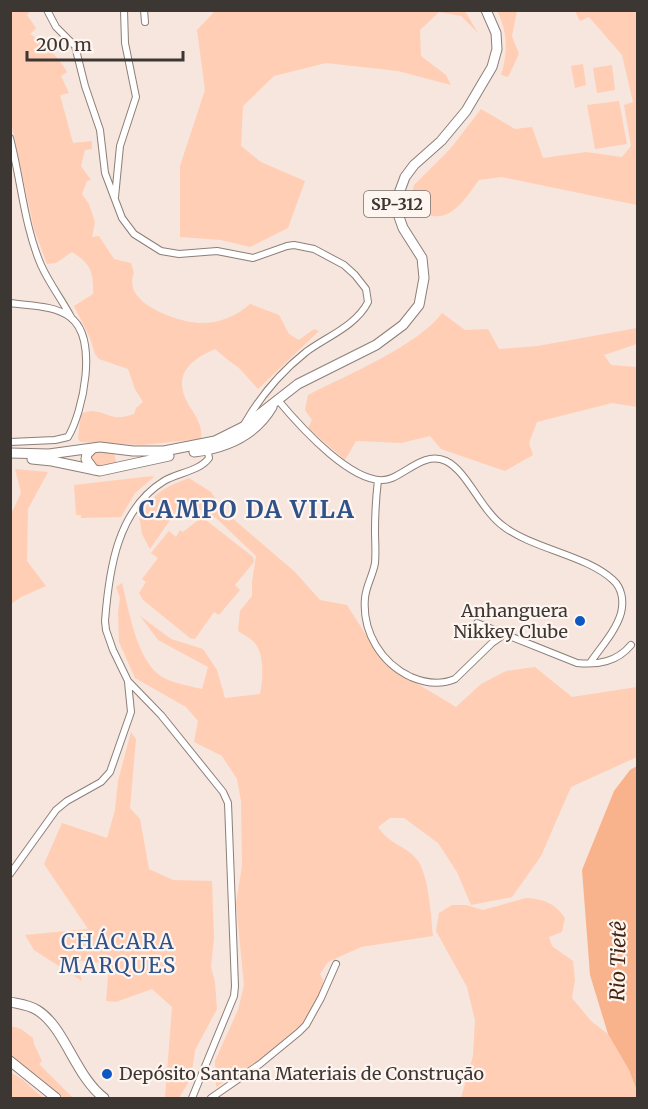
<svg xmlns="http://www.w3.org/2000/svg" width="648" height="1109" viewBox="0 0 648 1109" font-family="Merriweather,serif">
<rect width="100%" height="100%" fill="#f6e6de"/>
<path fill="#ffceb4" d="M11,10l16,1 2,2 -2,2 9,13 -6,6c13,8 30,25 37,38l-6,4 8,17 -9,2 13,48 19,-2v8l-7,1 -4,16 10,14 -4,1 -5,13 7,10 6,18 -3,15 7,-1 15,23 17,4 3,10c-13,30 43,49 65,50 19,1 38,-7 51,-19l29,11 10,19 10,6 15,-11 5,2 -61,58 -19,-21 -11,-8 -13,-11c-25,11 -43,26 -27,55 7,11 15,21 13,35l-60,6 -61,-3 -2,-4 3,-24c13,-7 21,0 34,3 6,1 13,-1 19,-3l2,-6 7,-6 -8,-13 -7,-20 -29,-10 -4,-5 -5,-16 -16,-32 19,-12c1,-22 -3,-31 -21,-42l-16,11 -9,1 -13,-35 -22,-102z
M216,10l249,1 13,22 -17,-17 -22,-4 -19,18 1,26 25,19 5,10 -53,-14 -72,-8 -52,13 -31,30 -2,40 20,16 44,19 -17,47 -38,19 -29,-7 -41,-3v-71l25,-76 -8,-60z
M497,11h20l-5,25 7,18 -11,23 -7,-2c7,-23 7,-43 -4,-64z
M575,11h62v194l-135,-28 -23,3c-15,20 -30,47 -58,32l-5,3 -6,-15 4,-15 37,-37 30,-39 34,20 17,-2 11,31 43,-6 36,5 9,-11 -7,-41 9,-3 -11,-47 -33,-38 -9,4z
M583,64l3,21 -11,3 -4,-22z
M612,65l3,25 -18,3 -4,-25z
M619,101l8,43 -32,5 -8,-44z
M442,313l23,17 23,-1 11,20 39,-3 99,-18v16l-33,11 7,10 26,2v40l-25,-4 -75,19 -8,21 4,12 -28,16 -64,-22 -11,-13 -29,7 -45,-2 -11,19 -37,-32 4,-8 -7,-10 3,-15c37,-19 111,-50 134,-82z
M94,450l20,2 2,10c-8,7 -18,5 -27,1l2,-11z
M15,469l33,3 -20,37 -1,52 19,25 -25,11 -10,7v-90l10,-21z
M152,476l2,1 -19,16 -14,24 -40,1v-3h-5l-2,-30z
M189,478l22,14 13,19 71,61 25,28 27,5 31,49 18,17 60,36 25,-23 25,-13 29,-4 37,30 65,-10v70l-66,30 -30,69 -29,41 -41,8 -14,-33 -19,-29 -34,-25h-14l-12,9c11,18 30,19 40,34 11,16 13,55 15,75l-72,11 -33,15 -8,12 3,6 -1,11 -17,31 -45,38 -44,27 -1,-26 23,-51 6,-25 -8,-82 6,-37 -1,-65 -4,-22 -15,-23 -28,-14 4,-21 -12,-14 -51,-29 -16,-36 -1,-30 2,-14 -4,-11 6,-4c7,27 15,83 44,96 11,5 24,7 36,10l6,-22 -50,-27 -18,-24 31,23 32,10 14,21 8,28 35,-4c3,-15 5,-40 -6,-52 -4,-4 -11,-8 -16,-11l2,-20 12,-15v-14l4,-26 -40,-38 -15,-8h-24l-27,39 -8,-15 -3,-19c17,-23 24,-27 50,-37z
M202,517l51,40 1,5 -19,23 5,5 -21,25 -5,-3 -19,27 -5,-1 -47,-38 -4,-7 7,-11 -4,-3 16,-21 -7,-5 18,-22 7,6 4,-7 3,2z
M131,732l5,7 -6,69 10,11 9,50 24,11 39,1 2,57 -3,29 4,15 2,27 -22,41 -4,28 -12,20h-14l7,-91 -20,-18 -36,13 -10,-1 3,-37 -33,-4 6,21 -48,-31 -9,-15 63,-6 -44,-65 18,-41 45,15 8,-28 3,-29z
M526,898c17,1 29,5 39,20l-3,14 -13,5 3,9 21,15 2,19 -3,18 20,24 16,12 21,36 8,21v7h-176l12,-42 2,-36 -8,-33 -31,-56 3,-18 13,-8h14l17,5z
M11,1026l10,3 12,9 1,6 8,17 -3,3 34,34h-9l-53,-43z
M10,1072l12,7 21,19h-32z"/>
<path fill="#f8b38d" d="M637,766v325l-8,-21 -21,-36 -18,-59 -8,-105 32,-79 16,-21z"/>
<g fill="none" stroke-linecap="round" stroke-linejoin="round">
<defs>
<path id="street" d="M47,10l9,17 19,19 10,40 15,44 5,43 17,45 12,16 27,17 18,3 38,-3 36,7 34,-12 7,-1 20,4 30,16 11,10 11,14 2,13c-12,24 -42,35 -62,50 -24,19 -46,45 -61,71
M144,10l1,12
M10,138c11,42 14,87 31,127 8,18 21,35 30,52
M115,197l5,-51 16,-49 -11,-54 -1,-33
M10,303c20,3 44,2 60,14 29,21 13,95 -2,120l-13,3 -45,2
M277,399c20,24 81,94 115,79 18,-8 34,-26 54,-17 21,10 35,49 57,65 30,23 83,29 110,54 9,8 11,21 8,33 -5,18 -21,35 -31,50
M378,480c-2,17 -3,34 -3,51 0,10 1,21 0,32 -2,12 -9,23 -10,35 -3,34 16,65 46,79 14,6 30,8 44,2l37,-36 13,-9
M477,623l100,40c21,2 40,-1 54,-18
M10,874l46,-64 11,-9 34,-19 9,-10 21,-60 -3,-30
M192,1098l42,-102 1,-10 -7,-183 -5,-11 -62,-77 -33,-34 -15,-31 -7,-20 -1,-9c4,-51 12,-111 59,-140 13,-8 36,-10 45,-23l-2,-11
M211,1098l49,-34 39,-32 7,-7 15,-27 15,-34"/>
<path id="primary" d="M93,448l-6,6 -1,5 8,11
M194,452c32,-4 61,-16 78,-45
M10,453l39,1 51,-7 33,4h31l51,-10 28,-14 55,-43 78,-39 27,-20 16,-20 5,-27 -2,-20 -19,-30 -5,-14v-18l7,-19 9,-12 27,-24 25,-30 26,-44 5,-18 -1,-16 -10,-23
M32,459l20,2 48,10 69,-15
M10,1002c9,2 19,3 27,8 28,17 38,66 67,88
M10,1061l46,37"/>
</defs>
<use href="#street" stroke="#8d7f78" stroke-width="8"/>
<use href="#primary" stroke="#8d7f78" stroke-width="11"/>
<use href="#street" stroke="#fff" stroke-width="6"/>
<use href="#primary" stroke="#fff" stroke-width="9"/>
</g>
<g fill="#0f58c3" stroke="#fff5f0" stroke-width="2">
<circle cx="580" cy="621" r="6"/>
<circle cx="107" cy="1074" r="6"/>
</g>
<g text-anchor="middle" stroke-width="4.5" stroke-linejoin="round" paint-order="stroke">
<rect fill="#fff5f0" stroke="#77706c" stroke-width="1.5" x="364" y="191" width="66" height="26" rx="4.5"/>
<g font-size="16" font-weight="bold" fill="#3d3734">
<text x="397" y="210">SP-312</text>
</g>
<g font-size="18" fill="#3d3734" stroke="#fff5f0" text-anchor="end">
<text x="568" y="617">Anhanguera<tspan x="568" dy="21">Nikkey Clube</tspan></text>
<text x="119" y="1080" text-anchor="start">Depósito Santana Materiais de Construção</text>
</g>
<g font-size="20" font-style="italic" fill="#452410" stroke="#fff5f0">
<text transform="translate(618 961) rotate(-89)" y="7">Rio Tietê</text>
</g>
<g font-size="21" letter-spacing="1.5" fill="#2f5289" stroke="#fff5f0">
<text x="118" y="949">CHÁCARA<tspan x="118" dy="24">MARQUES</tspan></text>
</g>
<g font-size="24" font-weight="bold" letter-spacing="1.5" fill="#2f5289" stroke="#fff5f0">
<text x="247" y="518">CAMPO DA VILA</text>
</g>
</g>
<rect width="648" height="1109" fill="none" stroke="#3d3734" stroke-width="24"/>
<path d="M27 51v9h156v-9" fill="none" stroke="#3d3734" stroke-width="3"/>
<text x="36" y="51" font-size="18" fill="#3d3734" stroke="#fff5f0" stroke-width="4.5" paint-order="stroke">200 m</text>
</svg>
